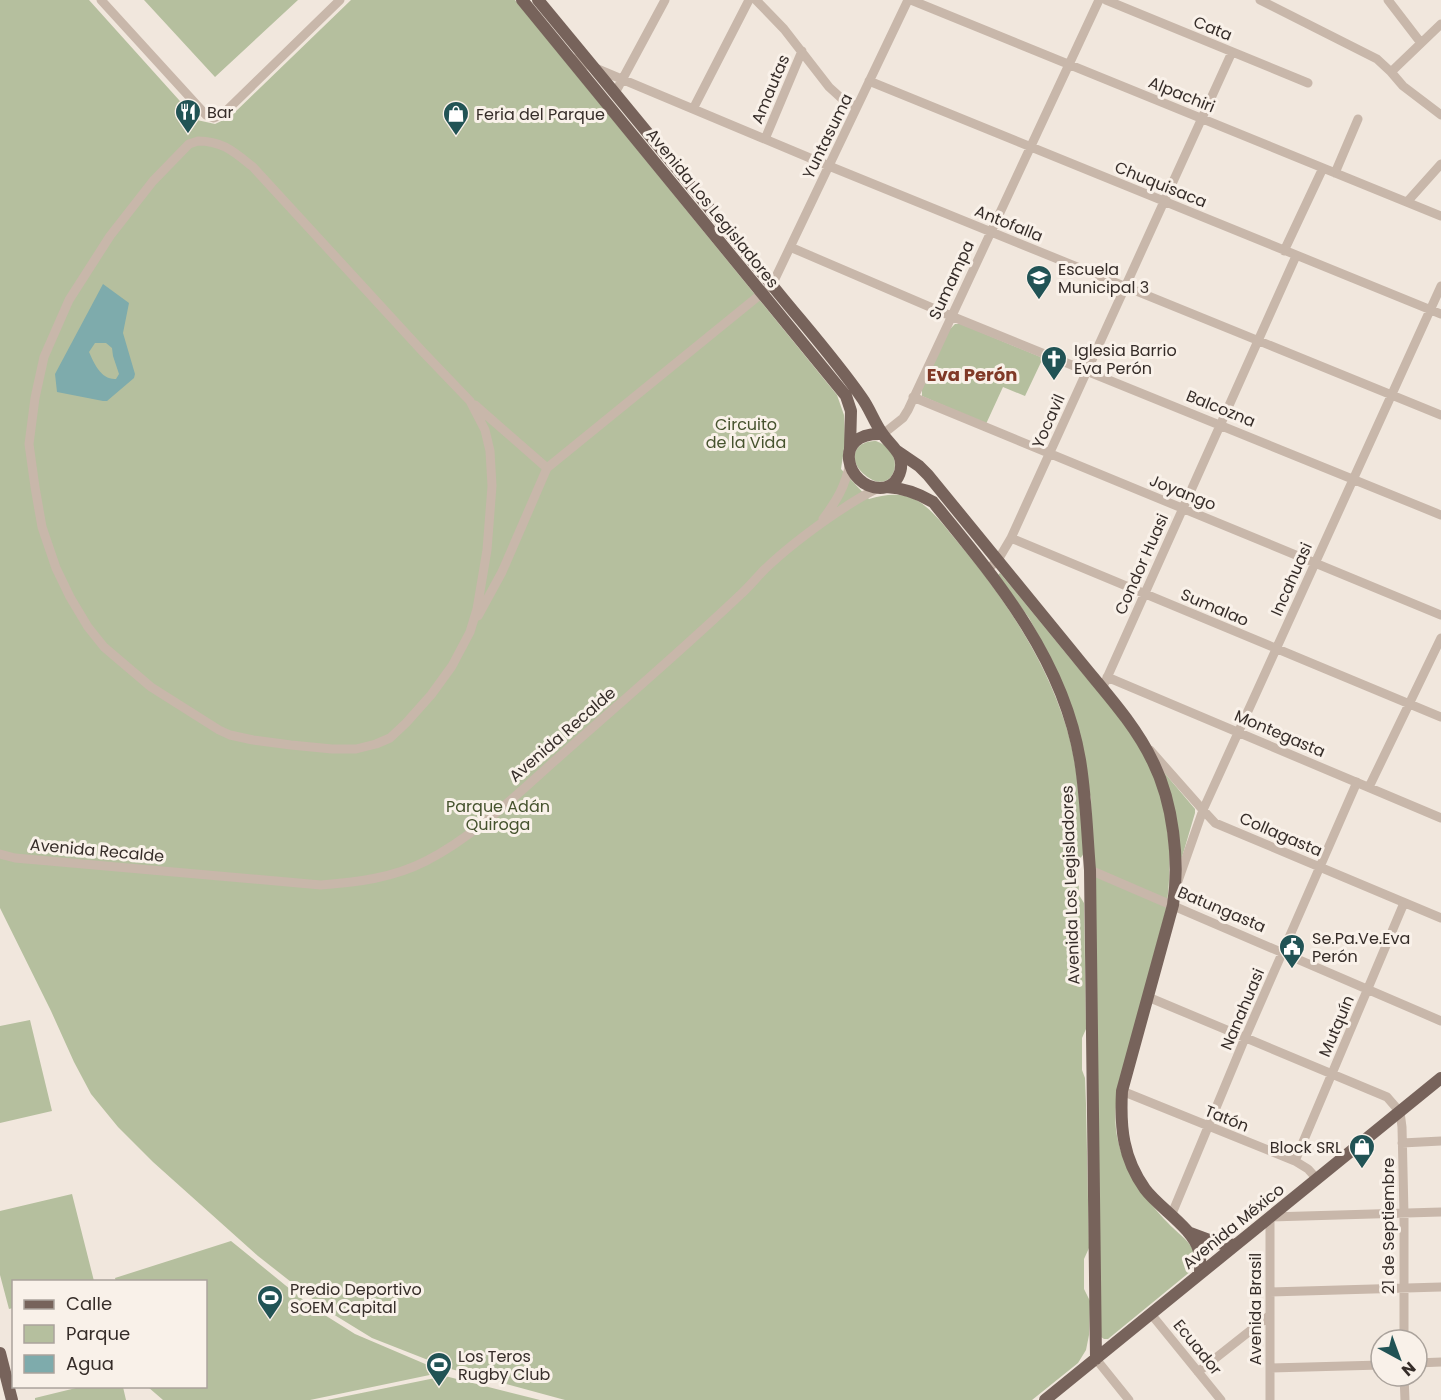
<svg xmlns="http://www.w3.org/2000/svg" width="1441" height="1400" viewBox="0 0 1441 1400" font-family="Poppins,sans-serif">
<rect width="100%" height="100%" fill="#f1e7dd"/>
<path fill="#b5bf9e" d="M0,0h89l108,120 18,4 15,-7 121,-117h164l322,395 7,20 1,27 -4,27 28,30c15,-4 30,-7 45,0 16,7 31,28 42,41 47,56 88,116 110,186 13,41 14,85 18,127l-6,9 1,33 5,8 2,126 -4,9v32l3,8 1,26 3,144 -5,11v30l6,12 -1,34 -3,15 -8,13 -46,37h-467l-114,-31 -79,-31 -44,-27 -70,-55 -105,-94 -35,-35 -27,-33 -17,-32 -23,-51 -51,-103z
M144,0h154l-83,77z
M955,324h6l82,34 -18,38 -22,-9 -17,37 -64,-28v-8l27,-58z
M876,441c34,12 17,58 -11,34 -5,-4 -9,-9 -10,-15 -2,-14 10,-19 21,-19z
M1000,573c26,31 52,63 78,95 30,35 63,72 79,116 14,40 15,86 9,126l-49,180c-1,15 -3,31 0,46 6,33 28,63 51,87 7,8 20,16 25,27 4,7 2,15 -2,21l-83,68h-4l-3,-2 -10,-539 -44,-147 -18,-33 -31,-43z
M1162,770l33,39v4l-15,51z
M30,1020l22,91 -52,12v-97z
M72,1194l22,87 -80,1 -1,26 -4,1 -9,-34v-64z
M231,1241l81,66 43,27 89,38 -134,28h-147l-15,-13 58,-1v-104h-90l-1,-4z
M445,1376l95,24h-213z
M123,1387l3,13h-91v-2l45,-11z"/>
<path fill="#7eabac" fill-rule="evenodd" d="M103,284l26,19 -6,30 12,41 -1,4 -27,23h-4l-46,-9 -2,-18zM95,343h11l6,5 1,8 6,18 -3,5c-15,1 -22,-16 -27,-27z"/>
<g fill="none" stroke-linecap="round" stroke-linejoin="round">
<path stroke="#c8b7aa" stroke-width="9" d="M101,0l105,115 8,3 9,-4 117,-114
M756,0l28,29 45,58 11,10 17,10
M911,0l530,216
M1106,0l202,83
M1260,0l117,59 14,13 12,14 38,29
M1388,0l33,43
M569,57l260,109 612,249
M1391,72l50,-48
M869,81l572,233
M615,93l50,-93
M693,109l56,-109
M765,139l37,-88
M198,141c25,0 36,11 55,26l170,185 47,49 15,29 5,21 2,35 -5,64 -10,59 -7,23 -18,34 -21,29 -25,28 -16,15 -14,6 -20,5h-24l-41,-4 -38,-5 -23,-5 -11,-5 -68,-43 -47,-40 -16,-20 -18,-30 -14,-29 -14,-41 -7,-40 -6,-43 6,-46 9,-41 25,-57 41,-64 43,-55 36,-37z
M1335,173l23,-54
M1407,202l34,-38
M790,247l161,69 490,199
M1284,251l39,-83
M913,397l528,218
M475,405l72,63
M883,434l20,-16 5,-8 191,-410
M823,519c14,-19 22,-32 27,-56
M1011,538l430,179
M988,569l10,-9 13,-22 221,-486
M478,616l24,-44 45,-104 225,-183 136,-285
M1107,677l334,141
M1102,689l194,-433
M1150,750l53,60 12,13 226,95
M1369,787l72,-149
M0,854l15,4 306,27c37,-3 72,-7 105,-24 49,-25 91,-67 132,-103 61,-54 123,-107 182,-163 9,-8 17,-18 25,-26 22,-21 46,-39 71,-56 14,-9 28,-19 43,-25
M1090,870l351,151
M1178,881l25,-71 238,-524
M1148,997l239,100 13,15 2,15 2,87v126
M1122,1091l173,70 13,8 9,10
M1402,1143l39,-2
M1295,1161l109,-258
M1171,1216l74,-178 112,-256
M1270,1292l171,-5
M1151,1314l70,86
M1096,1359l33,41
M1417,1363l24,-1
M1271,1368l110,-3
M1198,1372l72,-57
M1404,1376l1,24
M1270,1400v-183l171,-5"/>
<path stroke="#77635b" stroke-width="12" d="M522,0l324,396 5,15 -1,37
M538,0c81,98 162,196 242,295 27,33 57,67 82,103 8,11 12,24 20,35 5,8 13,14 17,22 6,14 -2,33 -19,33 -33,0 -50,-56 2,-54
M897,451l22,15 9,9c49,60 98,120 147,180 27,34 59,67 78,107 20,40 27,99 20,143l-51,186c-2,37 1,67 23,98 14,19 48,39 54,62 2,7 1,15 1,23
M886,487c18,1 32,6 47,15 63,77 130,156 147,258 6,36 7,73 10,110l6,489
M1190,1233l27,10 18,2
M0,1353l12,47
M1045,1400l396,-322"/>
</g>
<defs>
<symbol id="restaurant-pin" viewBox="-11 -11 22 30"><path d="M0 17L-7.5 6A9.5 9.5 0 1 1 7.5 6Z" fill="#215355" stroke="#f9f1e9"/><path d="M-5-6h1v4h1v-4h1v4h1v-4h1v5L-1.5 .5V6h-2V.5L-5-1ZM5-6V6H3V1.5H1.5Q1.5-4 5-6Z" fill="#fff"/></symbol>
<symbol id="shop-pin" viewBox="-11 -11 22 30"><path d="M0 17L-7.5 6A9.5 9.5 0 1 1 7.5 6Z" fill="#215355" stroke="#f9f1e9"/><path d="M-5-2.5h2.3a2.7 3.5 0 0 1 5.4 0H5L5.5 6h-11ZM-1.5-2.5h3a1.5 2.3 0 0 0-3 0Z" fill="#fff"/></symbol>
<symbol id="school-pin" viewBox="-11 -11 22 30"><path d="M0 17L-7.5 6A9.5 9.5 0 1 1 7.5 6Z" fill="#215355" stroke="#f9f1e9"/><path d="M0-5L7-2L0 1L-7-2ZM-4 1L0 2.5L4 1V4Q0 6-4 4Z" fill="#fff"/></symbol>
<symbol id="church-pin" viewBox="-11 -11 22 30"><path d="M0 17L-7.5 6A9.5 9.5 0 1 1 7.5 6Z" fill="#215355" stroke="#f9f1e9"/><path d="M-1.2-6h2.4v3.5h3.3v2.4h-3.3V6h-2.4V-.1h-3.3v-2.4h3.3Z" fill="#fff"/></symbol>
<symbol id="civic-pin" viewBox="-11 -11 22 30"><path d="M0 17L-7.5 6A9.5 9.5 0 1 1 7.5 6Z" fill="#215355" stroke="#f9f1e9"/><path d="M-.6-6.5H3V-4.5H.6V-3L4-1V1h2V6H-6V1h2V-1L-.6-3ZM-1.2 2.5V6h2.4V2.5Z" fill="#fff"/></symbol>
<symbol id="stadium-pin" viewBox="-11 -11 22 30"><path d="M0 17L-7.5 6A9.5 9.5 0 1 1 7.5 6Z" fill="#215355" stroke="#f9f1e9"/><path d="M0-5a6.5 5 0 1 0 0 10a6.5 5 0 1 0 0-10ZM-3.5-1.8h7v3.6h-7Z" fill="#fff"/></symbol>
</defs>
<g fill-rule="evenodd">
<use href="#restaurant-pin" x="173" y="97" width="30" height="40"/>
<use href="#shop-pin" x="441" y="99" width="30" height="40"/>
<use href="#school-pin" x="1024" y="263" width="30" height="40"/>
<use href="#church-pin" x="1039" y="344" width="30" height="40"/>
<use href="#civic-pin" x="1277" y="932" width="30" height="40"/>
<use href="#shop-pin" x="1347" y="1132" width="30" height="40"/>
<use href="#stadium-pin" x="255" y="1283" width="30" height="40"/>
<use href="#stadium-pin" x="424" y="1350" width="30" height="40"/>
</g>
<g text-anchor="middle" stroke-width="6" stroke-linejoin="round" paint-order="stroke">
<g font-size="16" fill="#362d29" stroke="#f9f1e9">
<text transform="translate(1213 28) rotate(22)" y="6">Cata</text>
<text transform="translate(770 89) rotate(-67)" y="6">Amautas</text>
<text transform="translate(1182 94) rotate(22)" y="6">Alpachiri</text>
<text transform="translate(827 136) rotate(-64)" y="6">Yuntasuma</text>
<text transform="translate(1161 184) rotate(22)" y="6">Chuquisaca</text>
<text transform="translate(713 208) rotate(51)" y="6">Avenida Los Legisladores</text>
<text transform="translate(1009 223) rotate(22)" y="6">Antofalla</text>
<text transform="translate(951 280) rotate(-65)" y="6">Sumampa</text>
<text transform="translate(1221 408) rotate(22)" y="6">Balcozna</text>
<text transform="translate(1048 421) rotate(-66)" y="6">Yocavil</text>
<text transform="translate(1183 492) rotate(22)" y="6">Joyango</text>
<text transform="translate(1141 564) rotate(-66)" y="6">Condor Huasi</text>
<text transform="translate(1291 579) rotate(-66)" y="6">Incahuasi</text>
<text transform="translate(1215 607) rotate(23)" y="6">Sumalao</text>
<text transform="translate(1280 733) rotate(23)" y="6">Montegasta</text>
<text transform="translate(562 734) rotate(-41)" y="6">Avenida Recalde</text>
<text transform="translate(1281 834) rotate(23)" y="6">Collagasta</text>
<text transform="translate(97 850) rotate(5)" y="6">Avenida Recalde</text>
<text transform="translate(1070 885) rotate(-92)" y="6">Avenida Los Legisladores</text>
<text transform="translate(1222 909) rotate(23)" y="6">Batungasta</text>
<text transform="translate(1242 1009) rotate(-67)" y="6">Nanahuasi</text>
<text transform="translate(1336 1026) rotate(-67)" y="6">Mutquín</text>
<text transform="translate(1227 1118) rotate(22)" y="6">Tatón</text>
<text transform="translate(1233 1226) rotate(-39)" y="6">Avenida México</text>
<text transform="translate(1388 1226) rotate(-90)" y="6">21 de Septiembre</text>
<text transform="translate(1255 1309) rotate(-90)" y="6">Avenida Brasil</text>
<text transform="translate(1198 1347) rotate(51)" y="6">Ecuador</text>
</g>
<g font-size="16" fill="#362d29" stroke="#f9f1e9" text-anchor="start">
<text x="207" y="118">Bar</text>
<text x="476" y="120">Feria del Parque</text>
<text x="1058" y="275">Escuela<tspan x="1058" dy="18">Municipal 3</tspan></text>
<text x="1074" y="356">Iglesia Barrio<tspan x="1074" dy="18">Eva Perón</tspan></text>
<text x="1312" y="944">Se.Pa.Ve.Eva<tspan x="1312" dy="18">Perón</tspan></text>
<text x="1342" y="1153" text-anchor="end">Block SRL</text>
<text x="290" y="1295">Predio Deportivo<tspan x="290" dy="18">SOEM Capital</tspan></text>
<text x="458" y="1362">Los Teros<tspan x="458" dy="18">Rugby Club</tspan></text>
</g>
<g font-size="16" fill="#46532e" stroke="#f9f1e9">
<text x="746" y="430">Circuito<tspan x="746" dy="18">de la Vida</tspan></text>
<text x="498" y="812">Parque Adán<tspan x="498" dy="18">Quiroga</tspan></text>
</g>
<g font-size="18" font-weight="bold" fill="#803927" stroke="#f9f1e9">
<text x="972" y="381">Eva Perón</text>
</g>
</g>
<rect x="12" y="1280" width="195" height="108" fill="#f9f1e9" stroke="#aba39c" stroke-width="1.5"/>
<rect x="24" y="1300" width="30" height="9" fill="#77635b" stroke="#aba39c" stroke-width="1.5"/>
<text x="66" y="1310" font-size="18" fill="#362d29">Calle</text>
<rect x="24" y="1325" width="30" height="18" fill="#b5bf9e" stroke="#aba39c" stroke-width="1.5"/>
<text x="66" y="1340" font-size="18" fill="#362d29">Parque</text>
<rect x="24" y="1355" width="30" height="18" fill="#7eabac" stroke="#aba39c" stroke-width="1.5"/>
<text x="66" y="1370" font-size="18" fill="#362d29">Agua</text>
<g transform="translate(1399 1358) rotate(139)"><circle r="28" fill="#f9f1e9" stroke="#aba39c" stroke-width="1.5"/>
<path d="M0-4.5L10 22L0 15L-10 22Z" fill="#215355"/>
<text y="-9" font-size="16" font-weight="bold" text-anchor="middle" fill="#362d29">N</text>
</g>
</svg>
